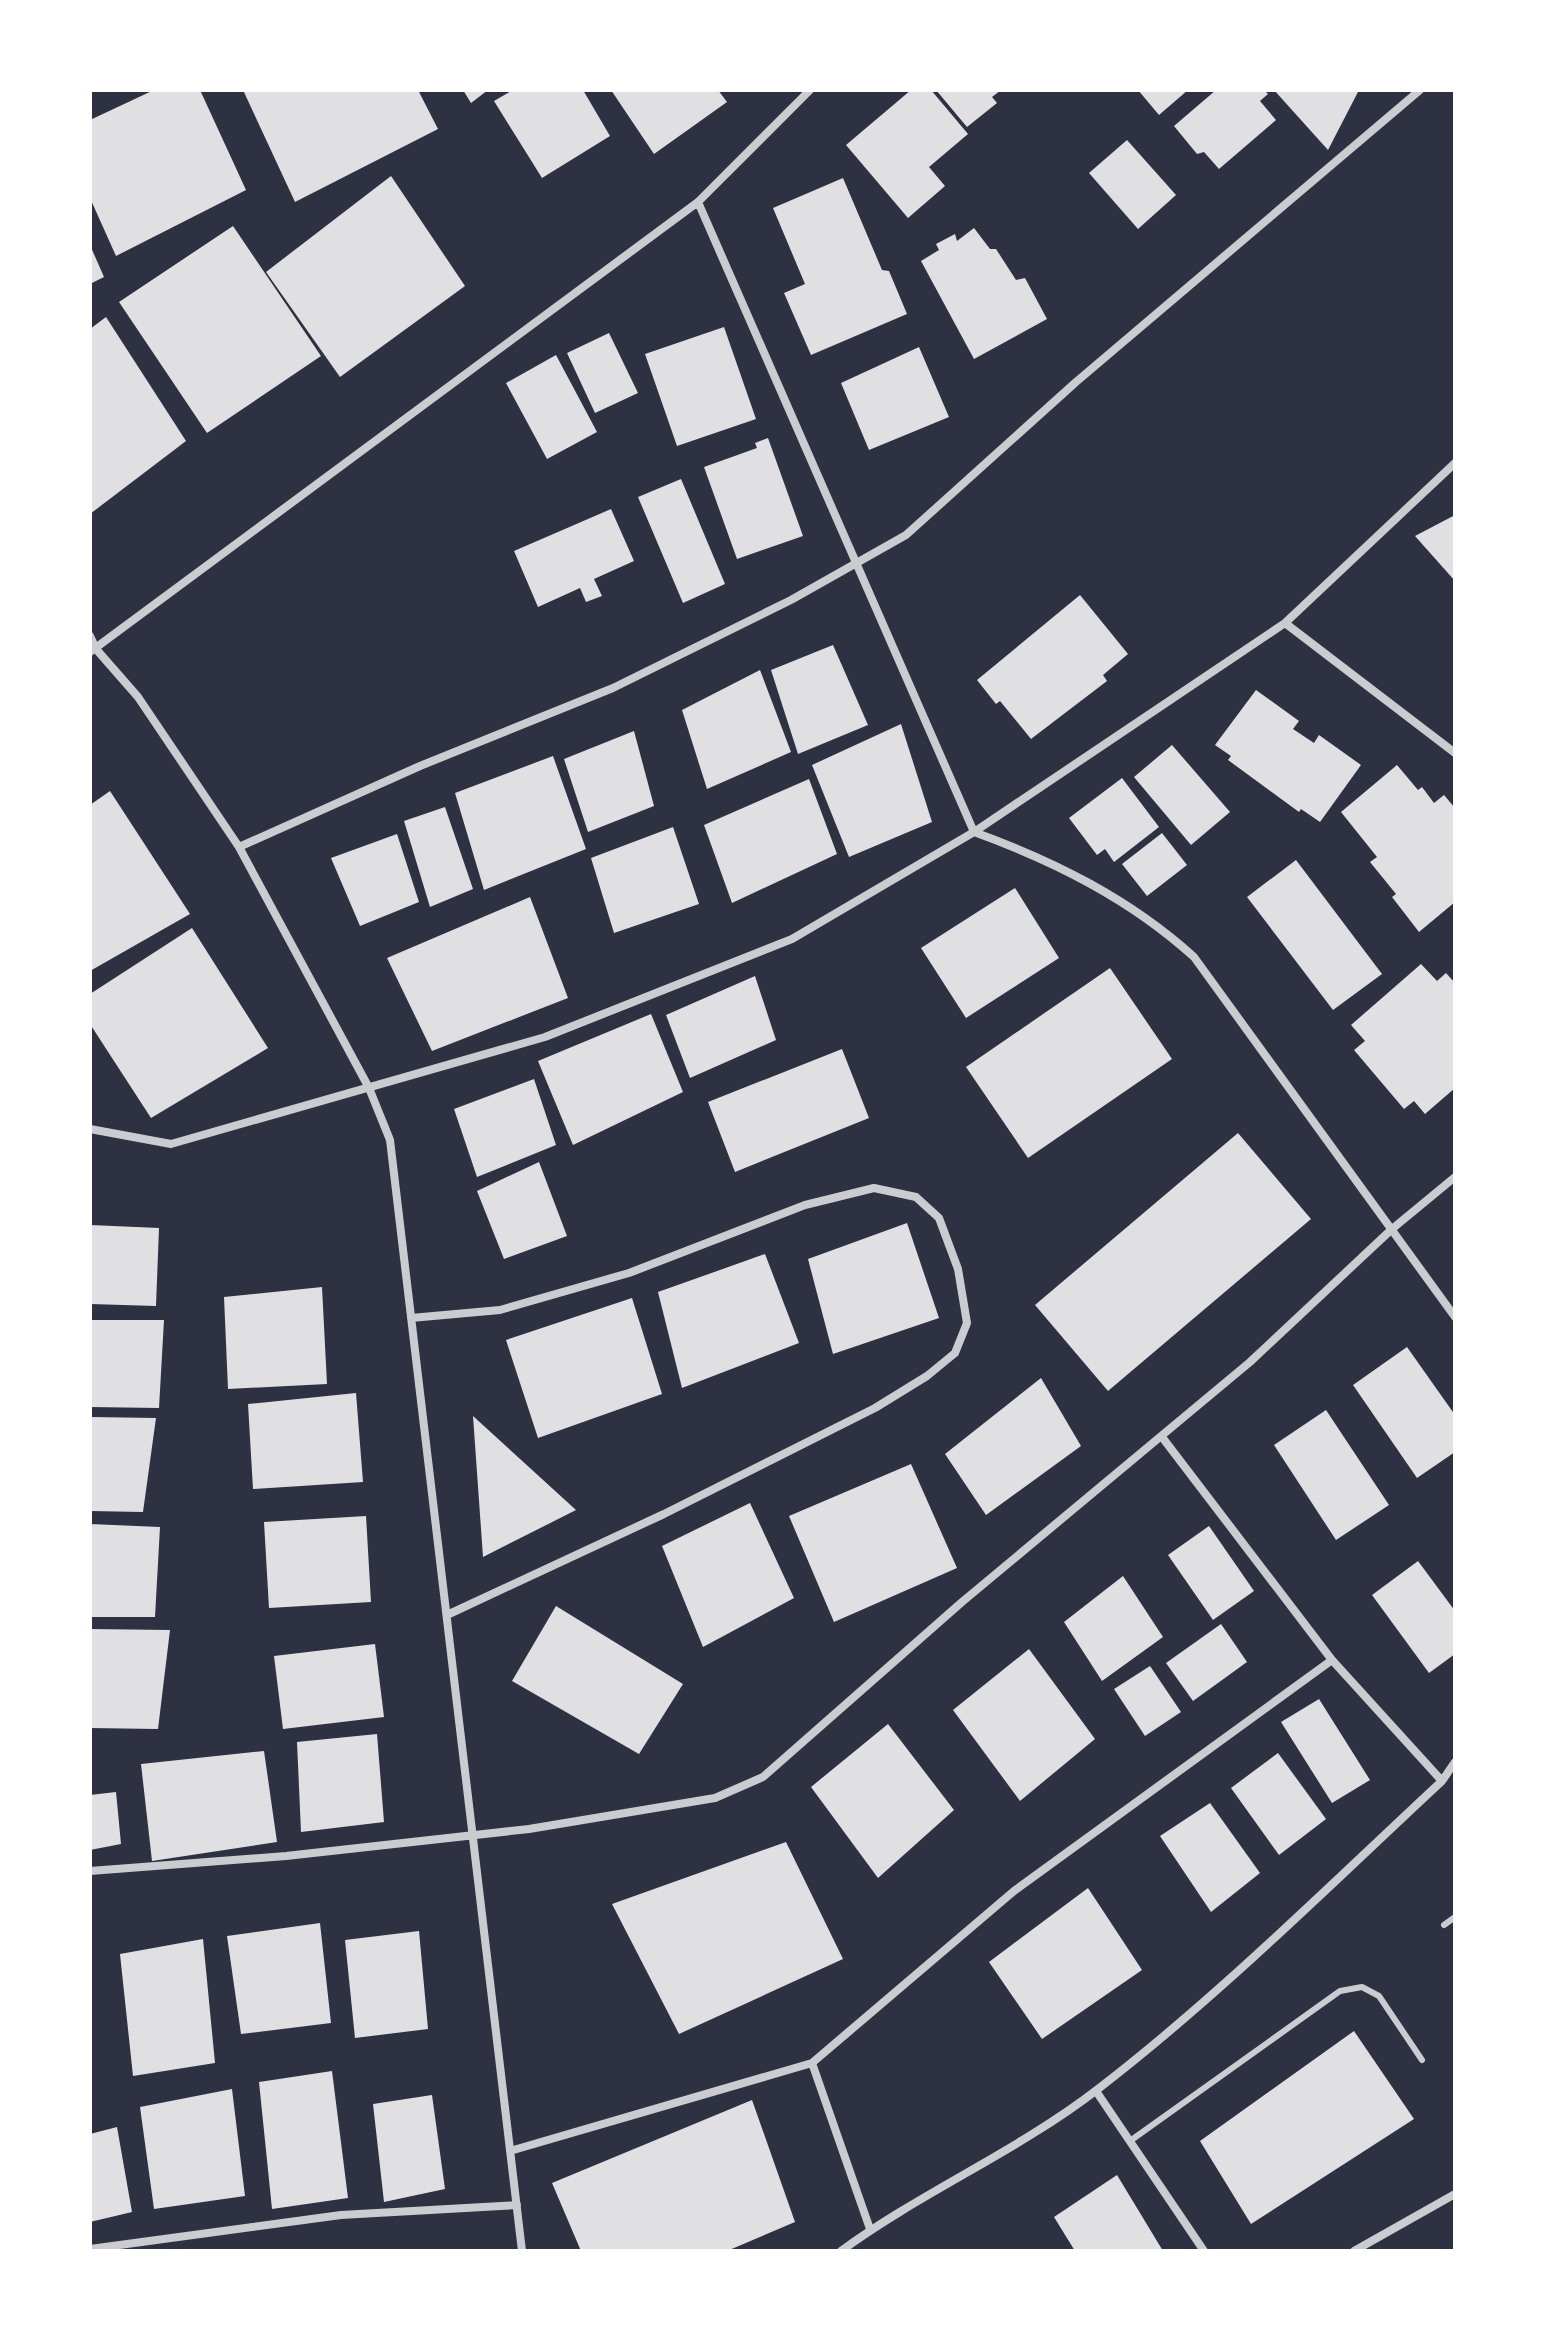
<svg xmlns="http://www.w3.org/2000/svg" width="1545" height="2341" viewBox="0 0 1545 2341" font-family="'Libre Baskerville',serif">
<rect width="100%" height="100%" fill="#2d3142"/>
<path fill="#e0e0e3" d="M154,90h46l46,100 -130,66 -26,-58v-78z
M243,90h175l20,39 -143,73z
M463,90h25l-17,13z
M513,90h70l27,46 -68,42 -48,-77z
M611,90h107l9,12 -73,52z
M911,90h20l37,44 -39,33 16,19 -37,32 -62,-73z
M936,90h65l-9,7 5,6 -30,24z
M1138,90h50l-29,25z
M1216,90h48l4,4 -8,7 16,19 -57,49 -15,-17 -7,2 -23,-28z
M1274,90h85l-31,60z
M1127,140l49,55 -38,34 -49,-56z
M391,176l74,110 -125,91 -74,-105z
M843,178l39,92 7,1 18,43 -96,41 -27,-62 21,-9 -32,-76z
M233,226l88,130 -114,77 -88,-131z
M974,228l16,21h6l20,31 9,-2 22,41 -73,40 -53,-98 18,-11 -3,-6 19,-10 2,7z
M90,245l14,32 -14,7z
M106,317l80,124 -96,73v-185z
M724,327l32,92 -79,27 -32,-92z
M609,333l29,60 -43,20 -28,-60z
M919,347l30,70 -80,33 -28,-67z
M556,355l41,77 -50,27 -41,-76z
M768,438l35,98 -66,23 -33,-92 53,-19 -2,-5z
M681,479l44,105 -42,19 -45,-106z
M611,509l23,52 -40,18 8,17 -16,6 -6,-14 -42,19 -24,-56z
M1455,515v66l-40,-45z
M1080,595l48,59 -25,21 4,6 -76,58 -31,-38 -4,3 -19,-24z
M833,645l35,80 -70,29 -27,-84z
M760,670l31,82 -84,37 -25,-79z
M1256,690l43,31 -6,8 21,14 5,-8 42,30 -41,57 -19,-13 -2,3 -71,-52 3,-4 -16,-11z
M901,724l31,98 -83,35 -37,-92z
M634,731l20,75 -66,26 -24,-73z
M1172,745l58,67 -39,33 -57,-68z
M553,756l33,93 -102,41 -29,-97z
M1397,765l21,25 4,-3 12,16 10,-8 11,13v94l-36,30 -27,-35 4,-3 -26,-32 7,-5 -36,-45z
M1122,778l37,49 -45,35 -9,-13 -8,6 -28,-37z
M809,779l28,75 -105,49 -28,-78z
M110,791l80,123 -100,57v-166z
M445,807l28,82 -43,18 -26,-86z
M673,827l26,77 -85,29 -23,-75z
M1162,833l25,32 -40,31 -25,-32z
M397,834l22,68 -59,24 -29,-68z
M1296,860l86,114 -49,36 -86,-113z
M1015,888l44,70 -93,60 -45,-70z
M530,897l38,101 -136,53 -45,-93z
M192,928l76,120 -117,70 -61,-94v-30z
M1421,964l16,17 9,-8 9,10v105l-30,26 -11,-13 -10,8 -50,-59 11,-9 -14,-16z
M1110,968l62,91 -144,99 -62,-91z
M755,976l21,64 -86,38 -24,-63z
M651,1014l32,78 -110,53 -35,-84z
M842,1049l27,69 -134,54 -27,-70z
M534,1079l22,66 -79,32 -23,-68z
M1238,1133l73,86 -203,172 -73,-86z
M539,1162l28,74 -63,23 -27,-68z
M907,1223l32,95 -106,36 -25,-95z
M90,1225l69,3 -3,78 -66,-2z
M765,1254l34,89 -117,45 -24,-96z
M322,1287l5,97 -99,5 -4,-92z
M632,1298l30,96 -124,44 -32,-98z
M90,1320h74l-5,88 -69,-1z
M1407,1347l48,68v37l-38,26 -64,-93z
M1041,1378l40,68 -95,69 -41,-61z
M356,1393l7,89 -110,7 -5,-85z
M1326,1410l63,95 -53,35 -62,-95z
M473,1416l103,94 -93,47z
M90,1417l66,1 -13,94 -53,-1z
M911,1464l46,104 -123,54 -45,-106z
M750,1503l44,95 -91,49 -41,-101z
M366,1516l5,86 -102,6 -5,-86z
M90,1524l70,3 -5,90h-65z
M1209,1526l45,65 -41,29 -45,-65z
M1418,1561l37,50v43l-26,19 -57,-78z
M1123,1576l40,61 -61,44 -38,-59z
M556,1606l127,78 -44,70 -127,-73z
M1221,1624l26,38 -54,39 -27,-38z
M90,1629l80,1 -12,99 -68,-1z
M375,1644l9,73 -101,12 -9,-73z
M1029,1649l66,90 -75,62 -67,-91z
M1150,1666l31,46 -36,24 -31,-47z
M1319,1699l51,81 -38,23 -51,-81z
M888,1724l66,86 -76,68 -67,-91z
M377,1734l7,88 -83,10 -4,-90z
M264,1751l13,91 -125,19 -11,-97z
M1278,1753l48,66 -47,36 -48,-67z
M116,1792l5,52 -31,6v-55z
M1210,1803l50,70 -49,39 -51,-76z
M786,1842l57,117 -164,75 -67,-130z
M1088,1888l54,82 -100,69 -53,-77z
M320,1923l11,100 -90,11 -14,-98z
M419,1931l9,98 -73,9 -10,-98z
M203,1939l12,124 -82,13 -13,-122z
M1354,2031l60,88 -163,105 -51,-83z
M332,2071l16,127 -76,11 -13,-127z
M232,2089l13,107 -91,13 -14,-102z
M432,2095l13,94 -61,13 -11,-98z
M752,2100l43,122 -68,29h-146l-29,-68z
M117,2127l15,85 -42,10v-88z
M1117,2175l46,76h-88l-21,-34z"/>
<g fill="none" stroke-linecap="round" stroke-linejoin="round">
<path stroke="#caccd0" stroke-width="6" d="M1444,1925l11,-8
M1130,2141l210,-150 22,-4 17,9 43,64"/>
<path stroke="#caccd0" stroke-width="8" d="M698,202l276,630c80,29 156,67 220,125l261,360
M1285,623l170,130
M90,636l6,13 42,48 101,150 181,-81 193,-78 178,-88 115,-65 170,-153 344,-292
M90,652l608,-450 112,-112
M239,847l130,241 21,52 132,1111
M90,1129l81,15 374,-107 247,-98 182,-107 311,-209 170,-160
M411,1318l89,-8 129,-37 176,-68 69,-17 42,9 23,21 19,51 9,54 -12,30 -28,23 -52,32 -211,106 -217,101
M1162,1437l170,223 110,121
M90,1871l196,-15 243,-27 186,-31 48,-21 199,-175 288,-240 142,-133 63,-52
M812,2063l58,166
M1096,2091l108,160
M510,2151l302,-88 202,-172 318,-231
M90,2249l251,-34 176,-10
M841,2251c82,-60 177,-100 257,-162 122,-94 231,-203 344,-308l13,-19
M1354,2251l101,-57"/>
</g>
<rect width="1545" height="2341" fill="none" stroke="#ffffff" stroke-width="184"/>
</svg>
